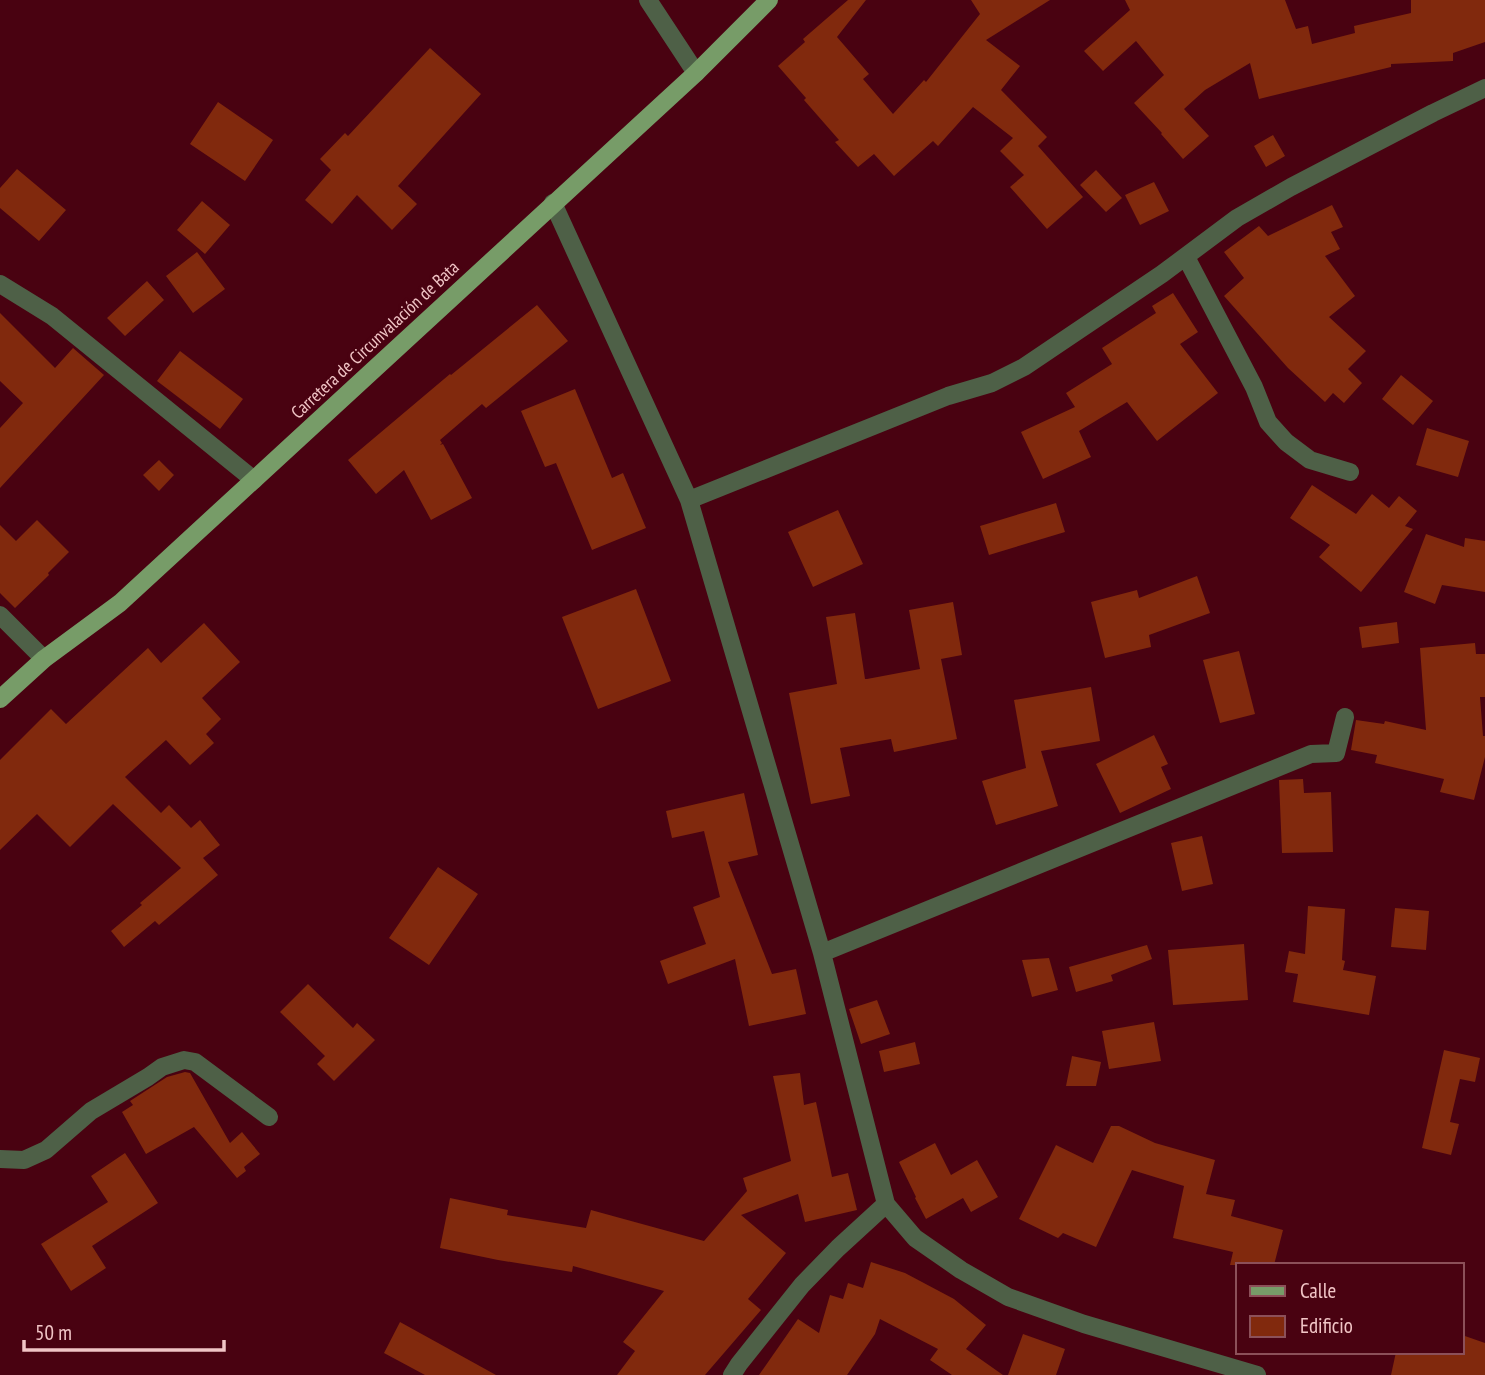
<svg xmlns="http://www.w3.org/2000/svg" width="1485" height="1375" viewBox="0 0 1485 1375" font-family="'PT Sans Narrow',sans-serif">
<rect width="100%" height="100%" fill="#490211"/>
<path fill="#81290d" d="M848,0h18l-29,37 32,37 -6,5 30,35 31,-34 2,2 54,-68 -9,-14h79l-64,40 34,26 -19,24 46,47 -9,9 45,51 -36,32 -37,-42 14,-12 -24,-24 13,-13 -40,-31 -35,39 -5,-5 -39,35 -20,-22 -16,13 -23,-25 4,-2 -35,-40 2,-2 -28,-32 27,-24 -2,-3z
M1125,0h160l11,29 12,-3 4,18 43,-11 -1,-7 57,-13v-13h74v42l-32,11v8l-62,3v3l-132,32 -9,-36 -45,27 -21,19 25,27 -26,23 -22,-25 1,-1 -28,-30 30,-28 -28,-34 -33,30 -19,-20 46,-41z
M430,48l51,46 -83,92 19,18 -25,26 -35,-35 -25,29 -27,-24 26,-30 -11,-11 25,-26 3,3z
M218,102l55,38 -28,41 -55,-37z
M1273,135l12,21 -19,11 -12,-21z
M17,169l49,41 -27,31 -39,-33v-20z
M1096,170l26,28 -16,14 -26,-27z
M1154,182l15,29 -29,14 -15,-30z
M202,201l28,24 -25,29 -28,-24z
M1332,205l11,22 -12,5 9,17 -15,7 30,40 -26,21 37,34 -18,18 14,14 -18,20 -11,-10 -8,9 -37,-34 -64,-72 20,-18 -20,-26 35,-26 9,10z
M197,252l28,37 -32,24 -27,-37z
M147,281l17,19 -39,36 -18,-18z
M1173,293l25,39 -18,12 38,49 -61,48 -30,-39 -48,29 12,26 -48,22 -22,-47 54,-25 -9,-14 46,-29 -10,-16 54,-35 -4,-7z
M537,305l31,36 -82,67 -4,-4 -42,36 2,3 -2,2 3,-1 29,54 -41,22 -27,-50 -28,24 -28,-34 102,-86 1,1z
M0,313l55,55 18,-20 31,27 -104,113v-60l23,-25 -23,-22z
M180,351l63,48 -23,30 -63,-48z
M1401,375l32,26 -20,24 -31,-26z
M575,389l37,89 11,-5 23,55 -54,22 -36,-87 -11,4 -24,-56z
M1427,428l42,13 -11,36 -42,-12z
M159,460l15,15 -15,16 -16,-16z
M1312,485l44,29 16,-20 17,14 10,-12 18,15 -12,15 8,3 -52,63 -42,-35 11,-12 -40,-27z
M1056,503l9,29 -76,23 -9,-29z
M838,510l25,54 -50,23 -25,-55z
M37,520l32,32 -21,21 1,2 -34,33 -15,-15v-68l16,16z
M1426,534l38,13 1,-9 20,3v51l-43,-7 -7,19 -31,-12z
M1197,576l13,37 -61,22 2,12 -46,11 -14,-56 46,-12 2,8z
M636,589l35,92 -73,28 -36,-92z
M953,602l9,53 -21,4 16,80 -63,13 -3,-13 -51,9 10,48 -39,8 -22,-111 48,-9 -11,-67 29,-4 10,66h2l53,-10 -11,-59z
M1397,622l2,21 -37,5 -3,-21z
M204,623l36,39 -38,36 19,21 -15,15 8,9 -24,22 -24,-25 -41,37 36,36 8,-8 22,23 9,-8 20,25 -17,13 15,17 -59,50 -4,-4 -31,26 -13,-16 31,-26 -2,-2 41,-35 -68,-64 -43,43 -33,-33 -37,36v-90l51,-51 15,15 82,-76 13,15z
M1475,643l1,11h9v43h-5l3,39h2v21l-11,43 -34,-8 4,-13 -69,-16 2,-8 -26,-5 5,-30 28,4 1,-3 41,9 -6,-82z
M1239,651l16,63 -35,9 -17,-63z
M1091,687l9,54 -59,10 17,55 -62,19 -14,-44 44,-13 -12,-68z
M1154,735l14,29 -7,3 10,22 -51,24 -24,-49z
M1303,779l1,14 27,-1 2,60 -51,1 -3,-73z
M744,793l14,62 -30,7 44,112 24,-5 10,45 -57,12 -14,-67 -67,25 -8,-23 46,-17 -13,-37 27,-10 -16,-66 -32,7 -6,-27z
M1202,836l11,48 -31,7 -11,-48z
M438,867l40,27 -49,71 -40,-27z
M1308,906l37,3 -3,51 3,1 -2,9 33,6 -7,39 -76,-13 5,-28 -13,-2 4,-21 16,3z
M1395,908l34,3 -3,39 -35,-3z
M1244,944l4,56 -75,5 -5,-55z
M1147,945l5,14 -41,16 2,6 -37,11 -7,-25z
M1049,958l9,32 -26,7 -10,-37z
M308,984l45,44 4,-5 18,17 -41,41 -17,-17 8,-8 -45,-44z
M877,1000l13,34 -29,10 -12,-35z
M1154,1022l7,39 -52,8 -7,-38z
M915,1042l5,22 -36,8 -5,-21z
M1444,1050l36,8 -5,24 -15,-3 -10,43 9,2 -8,31 -29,-7z
M1072,1056l29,6 -5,24h-30z
M185,1072l5,1 40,70 12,-11 18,22 -16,13 2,4 -9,7 -43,-51 -48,27 -24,-42 11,-7 -3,-4 37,-24z
M800,1073l4,32 12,-3 16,75 16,-4 9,37 -52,12 -7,-28 -57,21 45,38 -38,46 13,11 -56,65h-88l18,-24 -12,-9 41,-51 -91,-25 -1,6 -74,-12 -58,-12 10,-50 58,12 -1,5 79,13 5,-18 113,31 43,-50 -4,-13 48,-17 -18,-85z
M1111,1126h8l36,17 60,17 -9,34 29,6 -4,16 52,14 -9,35h-44l3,-13 -60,-14 11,-52 -52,-16 -36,77 -33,-14 -5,5 -39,-19 37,-74 37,18z
M935,1143l16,32 26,-15 21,37 -27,15 -8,-14 -37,21 -11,-21 1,-1 -17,-35z
M125,1153l33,50 -66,43 14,22 -35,23 -30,-47 67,-42 -17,-26z
M871,1262l34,11 49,26 32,26 -20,24 37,26h-51l-22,-15 8,-11 -58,-30 -5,15 -28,41h-88l39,-56 21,14 11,-38 13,4 5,-16 15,5z
M400,1322l96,53h-71l-41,-22z
M1023,1334l42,15 -9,26h-48z
M1462,1335l23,8v32h-94l5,-23h66z"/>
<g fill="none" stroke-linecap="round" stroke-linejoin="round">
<path stroke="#4e6047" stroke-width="18" d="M648,0l48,73
M553,203l136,297 133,453 64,251 29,34 46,32 47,27 76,27 173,51
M1186,257l68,130 14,35 18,20 24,18 40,12
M0,284l52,32 202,164
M689,500l259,-104 44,-13 32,-16 138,-93 75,-56 54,-31 142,-74 52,-25
M0,615l44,44
M822,953l489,-199 25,-1 9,-36
M0,1159l24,1 22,-10 45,-39 57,-34 14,-10 22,-7 11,2 74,55
M732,1375l7,-11 63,-79 36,-37 48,-44"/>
<path stroke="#779c68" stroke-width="18" d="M0,699l44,-40 76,-56 576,-530 73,-73"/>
</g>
<g text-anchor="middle" stroke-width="6" stroke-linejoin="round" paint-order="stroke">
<g font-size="18" fill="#f1c5c6" stroke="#490211">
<text transform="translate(375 340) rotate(-43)" y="6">Carretera de Circunvalación de Bata</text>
</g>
</g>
<rect x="1236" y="1263" width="228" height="91" fill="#490211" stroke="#8c5059" stroke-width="2"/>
<rect x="1250" y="1286" width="35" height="10" fill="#779c68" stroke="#8c5059" stroke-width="2"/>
<text x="1300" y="1298" font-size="21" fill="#f1c5c6">Calle</text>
<rect x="1250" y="1316" width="35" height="21" fill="#81290d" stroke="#8c5059" stroke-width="2"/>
<text x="1300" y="1333" font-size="21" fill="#f1c5c6">Edificio</text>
<path d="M24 1340v10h200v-10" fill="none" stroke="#f1c5c6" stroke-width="3.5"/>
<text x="35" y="1340" font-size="21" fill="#f1c5c6" stroke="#490211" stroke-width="5" paint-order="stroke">50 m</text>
</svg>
